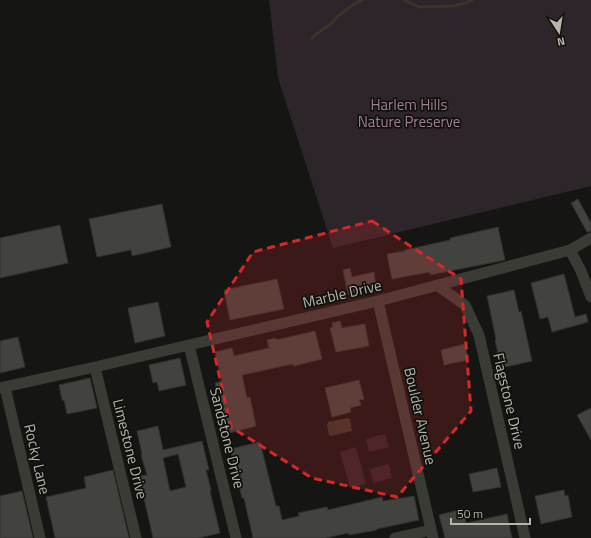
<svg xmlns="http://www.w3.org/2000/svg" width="591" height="538" viewBox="0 0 591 538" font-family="'Titillium Web',sans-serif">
<rect width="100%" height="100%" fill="#151614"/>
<path fill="#2e252a" d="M269,0h322v186l-258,62 -55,-170z
M385,434l4,13 -20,5 -3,-13z
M356,447l10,37 -16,4 -10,-36z
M389,464l3,14 -19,5 -3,-14z"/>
<path fill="#39352b" d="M348,418l2,1 2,12 -21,5 -2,-1 -2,-10 1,-3z"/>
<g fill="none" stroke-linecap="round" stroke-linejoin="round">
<path stroke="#39352b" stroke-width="3" d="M404,0l15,7 34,-1 12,-3 7,-3
M312,38c6,-6 13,-10 20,-15 3,-3 5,-7 9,-9 6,-5 14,-11 21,-14"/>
</g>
<path fill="#42433e" stroke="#31322e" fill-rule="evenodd" d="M578,199l13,24v8l-4,1 -16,-29z
M162,204l9,43 -39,9 -1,-6 -34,7 -8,-38z
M60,225l8,38 -68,15v-40z
M498,227l7,33 -75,15v-3l-38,7 -5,-25 18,-3v-1l45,-10v-2z
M350,268l2,9 22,-5 2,14 -21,3v3l-7,2 -5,-24z
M564,274l11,43 11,-3 2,8 -36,10 -4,-15 -8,2 -9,-36z
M277,279l7,30 -54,11 -6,-30z
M514,290l5,22 2,-1 11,50 -31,7 -6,-28 1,-1 -9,-43z
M158,302l7,34 -30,7 -7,-35z
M340,321l2,7 23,-4 4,22 -33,6 -6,-24 3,-1 -1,-4z
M315,331l7,28 -28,7 -1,-2 -51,11 5,23 3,-1 6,29 -30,8 -11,-51 7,-2 -7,-29 17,-4 2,8 35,-8 -2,-8 9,-2v2z
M18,337l7,30 -25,6v-32z
M465,344l3,16 -24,5 -3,-15z
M180,358l6,27 -27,6 -2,-9 -4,1 -4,-18z
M90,378l7,30 -30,6 -3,-14h-2l-3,-15z
M359,380l5,19 -5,1 2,5 -11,3 1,4 -19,5 -7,-29z
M591,408v32l-14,-25z
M158,426l5,24 39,-9 7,29h-3l5,20 -1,1 10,42 -21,5h-46l-14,-62 8,-1 -6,-20 1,-1 -5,-23zM178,454l8,33 -16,4 -7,-33z
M260,442l16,64h3l3,14 17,-4 -1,-3 29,-6 1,3 54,-13 1,4 31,-5 5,24 -42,9v1l-28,5 -1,-2 -22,5h-73l-9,-40h-2l-12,-49z
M497,468l4,19 -28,5 -4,-18z
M113,470l16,68h-74l-9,-41 40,-9 -2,-11z
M564,490l1,6 3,-1 4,22 -31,7 -6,-28z
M22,491l11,47h-33v-42z
M463,509l3,14 41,-9 5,24h-67l-6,-23z"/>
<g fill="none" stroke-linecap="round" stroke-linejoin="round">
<path stroke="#3a3b35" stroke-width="11" d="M570,250l11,21 10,26
M438,286l27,19 14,30 46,203
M378,301l55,237
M189,345l47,193
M95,367l41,171
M5,387l35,151
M0,388l95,-21 283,-66 192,-51 21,-12
M395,538l36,-8"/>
</g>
<path fill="#d62828" fill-opacity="0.2" stroke="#d62828" stroke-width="3" stroke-dasharray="8 5" stroke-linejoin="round" d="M372,221l89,58 10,132 -74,86 -85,-19 -81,-51 -24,-105 46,-70z"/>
<g text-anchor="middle" stroke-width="3.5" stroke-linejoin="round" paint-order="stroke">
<g font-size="15" fill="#a07e94" stroke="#10110f">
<text x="409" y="110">Harlem Hills<tspan x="409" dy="17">Nature Preserve</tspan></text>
</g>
<g font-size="15" fill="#b6b5a7" stroke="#10110f">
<text transform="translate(342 294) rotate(-13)" y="5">Marble Drive</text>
<text transform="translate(509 401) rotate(77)" y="5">Flagstone Drive</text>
<text transform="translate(420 416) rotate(77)" y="5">Boulder Avenue</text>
<text transform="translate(227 438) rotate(76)" y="5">Sandstone Drive</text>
<text transform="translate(130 449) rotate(76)" y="5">Limestone Drive</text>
<text transform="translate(37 459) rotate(77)" y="5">Rocky Lane</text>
</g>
</g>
<g transform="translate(559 32) rotate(168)" stroke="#10110f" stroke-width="3" paint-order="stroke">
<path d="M0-3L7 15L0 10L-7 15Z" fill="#b6b5a7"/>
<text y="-6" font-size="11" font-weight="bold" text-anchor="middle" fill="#b6b5a7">N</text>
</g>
<path d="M451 518v6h79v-6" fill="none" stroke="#b6b5a7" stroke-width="2"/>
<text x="457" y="518" font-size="12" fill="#b6b5a7" stroke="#10110f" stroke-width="3" paint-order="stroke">50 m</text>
</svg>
